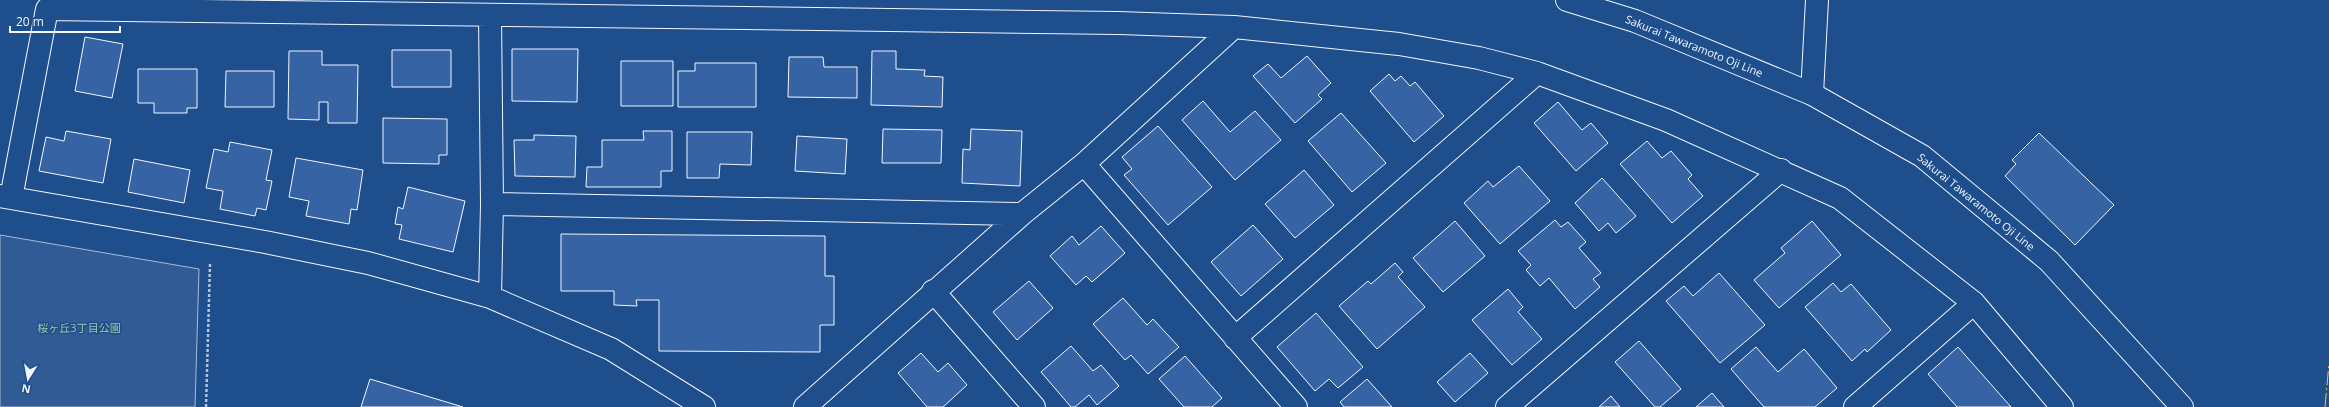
<svg xmlns="http://www.w3.org/2000/svg" width="2329" height="407" viewBox="0 0 2329 407" font-family="'Open Sans','Noto Sans JP',sans-serif">
<rect width="100%" height="100%" fill="#1f4e8c"/>
<path fill="#305b95" stroke="#a8bbd7" d="M0,235l199,34 -4,138h-195z"/>
<path fill="#3563a3" stroke="#f2f6ff" d="M85,37l38,7 -11,54 -37,-7z
M512,49h66l-1,53 -65,-1z
M392,50h59v37h-59z
M289,51h33v14h36l-1,58h-29v-21h-9v18l-31,-1z
M872,51h24v18l29,1 -1,6 19,1 -1,30 -71,-2z
M1307,56l24,27 -13,12 4,4 -27,24 -42,-47 15,-12 13,14z
M789,57h34l1,10h33v31l-69,-1z
M621,61h52v45h-52z
M695,63h61v44h-78v-36h17z
M138,69h59v39h-10v5h-33v-10h-16z
M226,71h48v36h-49z
M1389,74l6,7 6,-5 9,10 5,-4 29,34 -30,26 -44,-51z
M1203,101l27,31 25,-21 26,29 -46,40 -53,-60z
M1558,102l24,28 9,-7 17,20 -32,28 -42,-48z
M1341,113l45,50 -34,29 -44,-51z
M383,118l64,1v36h-8v9l-56,-1z
M1158,126l54,61 -44,38 -44,-50 8,-6 -10,-12z
M883,129l59,1 -1,33h-59z
M971,129l51,2 -2,55 -58,-3 1,-34 7,1z
M66,131l45,8 -8,44 -64,-12 7,-34 18,4z
M643,131h29v40h-11v16h-75l1,-20h15v-27h42z
M687,132h65l-1,33 -31,-1 -1,14h-32z
M2039,133l75,72 -39,40 -70,-69 11,-12 -4,-4z
M534,135l42,1 -1,41 -60,-1 -1,-36h20z
M797,136l50,3 -2,35 -50,-3z
M1647,141l15,17 9,-7 21,24 -4,4 15,17 -31,27 -52,-59z
M230,142l42,8 -6,30 6,1 -6,29 -9,-2 -2,8 -35,-7 3,-18 -17,-3 8,-39 14,3z
M296,158l67,12 -6,40 -6,-1 -2,15 -43,-8 3,-15 -20,-4z
M134,159l56,11 -6,33 -56,-11z
M1519,166l31,35 -50,43 -36,-41 24,-22 5,6z
M1304,170l30,35 -39,33 -30,-34z
M1602,178l34,38 -20,17 -8,-10 -9,8 -24,-28z
M408,187l57,14 -12,51 -54,-13 3,-14 -7,-1 3,-17 5,2z
M1555,220l6,7 7,-5 18,20 -7,6 22,25 -8,6 7,8 -25,22 -26,-31 -9,8 -14,-16 5,-5 -13,-14z
M1455,221l30,35 -42,36 -30,-34z
M1812,221l29,34 -62,53 -25,-28 31,-27 -4,-5z
M1253,225l30,34 -42,37 -30,-34z
M1101,226l24,27 -33,29 -6,-6 -10,9 -26,-29 22,-20 7,9z
M561,234l264,2v40h9v49h-14v27l-161,-1v-51h-23l1,6 -23,-1v-14h-53z
M1395,263l8,9 -5,5 27,30 -48,42 -38,-43 29,-25 3,3z
M1719,273l46,52 -45,38 -54,-62 18,-15 9,10z
M1029,281l24,27 -36,32 -24,-28z
M1833,283l8,9 10,-8 40,46 -24,22 -2,-3 -13,12 -47,-54z
M1508,289l15,18 -5,5 24,27 -30,26 -40,-45z
M1123,298l24,27 6,-6 26,28 -31,27 -17,-19 -6,5 -32,-36z
M1316,313l47,54 -25,21 -9,-9 -14,12 -38,-44z
M1639,341l42,48 -21,18h-5l-40,-45z
M1071,346l22,25 8,-6 18,21 -22,19 -8,-10 -14,12h-4l-30,-35z
M1756,347l22,25 26,-23 33,39 -22,19h-51l-33,-38z
M1958,347l53,60h-54l-29,-33z
M921,353l17,19 10,-9 19,22 -24,22h-16l-29,-34z
M1470,353l18,20 -33,29 -18,-20z
M1185,356l37,42 -10,9h-28l-25,-28z
M370,379l93,28h-102z
M1367,379l25,28h-48l-4,-5z
M1712,393l12,14h-28z
M1611,396l9,11h-21z"/>
<g fill="none" stroke-linecap="round" stroke-linejoin="round">
<defs>
<path id="street" d="M490,15l2,189 -2,93
M1084,164l212,243
M0,196l265,46 103,21 122,34 121,52 93,58
M11,198l36,-189 1072,14 115,4 165,17 80,14 58,15 129,47 174,78 134,105 88,104
M492,204l530,10
M933,291l101,116
M1235,338l302,-265
M805,407l217,-193 62,-50 150,-137
M1507,407l274,-237
M1855,407l119,-104"/>
<path id="secondary" d="M1812,94l5,-94"/>
<path id="primary" d="M1567,0l68,21 177,73 110,62 127,105 133,146"/>
</defs>
<use href="#street" stroke="#f2f6ff" stroke-width="24"/>
<use href="#secondary" stroke="#f2f6ff" stroke-width="24"/>
<use href="#primary" stroke="#f2f6ff" stroke-width="24"/>
<path stroke="#b3c4dc" stroke-width="2.5" stroke-dasharray="3 2" stroke-linecap="butt" d="M206,407l4,-143"/>
<use href="#street" stroke="#1f4e8c" stroke-width="22"/>
<use href="#secondary" stroke="#1f4e8c" stroke-width="22"/>
<use href="#primary" stroke="#1f4e8c" stroke-width="22"/>
<path stroke="#ffb74d" stroke-width="1" stroke-dasharray="14 3 2 3" stroke-linecap="butt" d="M2325,407l4,-44"/>
</g>
<g text-anchor="middle" stroke-width="3" stroke-linejoin="round" paint-order="stroke">
<g font-size="11" fill="#f2f6ff" stroke="#1f4e8c">
<text transform="translate(1694 46) rotate(22)" y="4">Sakurai Tawaramoto Oji Line</text>
<text transform="translate(1976 202) rotate(39)" y="4">Sakurai Tawaramoto Oji Line</text>
</g>
<g font-size="11" fill="#97c8a6" stroke="#1f4e8c">
<text x="79" y="332">桜ヶ丘3丁目公園</text>
</g>
</g>
<g transform="translate(28 379) rotate(191)" stroke="#1f4e8c" stroke-width="3" paint-order="stroke">
<path d="M0-3L7 15L0 10L-7 15Z" fill="#f2f6ff"/>
<text y="-6" font-size="11" font-weight="bold" text-anchor="middle" fill="#f2f6ff">N</text>
</g>
<path d="M10 26v6h110v-6" fill="none" stroke="#f2f6ff" stroke-width="2"/>
<text x="16" y="26" font-size="12" fill="#f2f6ff" stroke="#1f4e8c" stroke-width="3" paint-order="stroke">20 m</text>
</svg>
